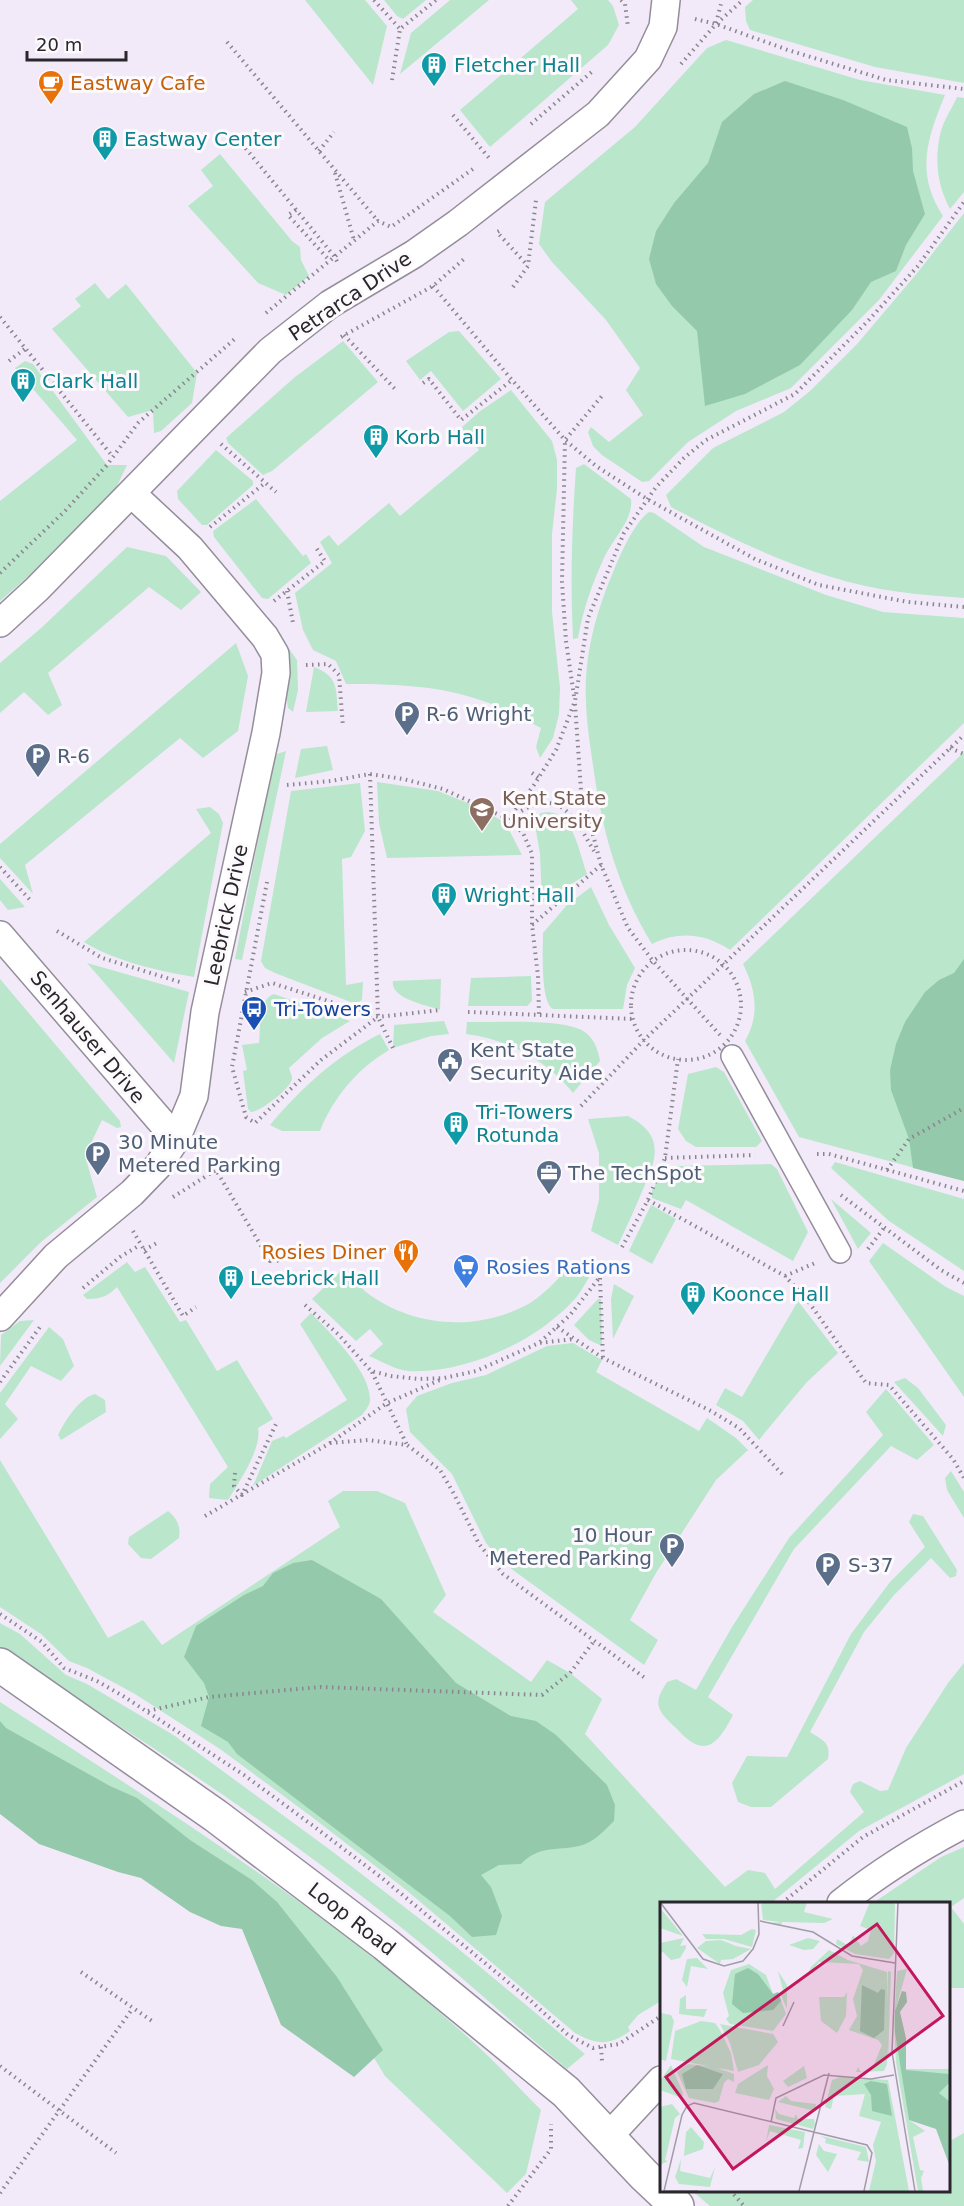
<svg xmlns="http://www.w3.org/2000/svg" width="964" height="2206" viewBox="0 0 964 2206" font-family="'DejaVu Sans',sans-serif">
<rect width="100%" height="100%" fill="#f2eaf9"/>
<path fill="#bae6cc" d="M305,0h60l22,26 -14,59z
M384,0h42l-23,19 -6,-3z
M450,0h39l-89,74 11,-41z
M571,0h37l5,6 6,19 -11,20 -118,102 -30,-37 118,-101z
M753,0h211v83l-89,-16 -125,-37 -4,-9 -1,-14z
M726,40l134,40 85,15c-18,44 -30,78 -2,121l-64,84 -88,88 -55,23 -48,31 -39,39 -7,1 -40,-27 -9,-9 -5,-14 3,-5 18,15 34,-27 -17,-25 14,-22 -34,-48 -54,-58 -13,-18 6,-42 90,-75 72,-79z
M957,97l7,1v94l-14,17c-13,-24 -16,-51 -9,-78 3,-11 11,-23 16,-34z
M220,154l72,87 8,6 1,13 8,16 -23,19 -28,-12 -70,-77 25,-20 -12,-16z
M964,213v385c-21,-2 -43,-3 -64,-6 -82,-11 -157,-47 -229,-85l-5,-12 47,-47 71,-36 26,-21 48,-48 60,-71z
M95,283l13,16 18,-15 71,89 -5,30 -31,28 -7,2 -1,-23 -25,7 -76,-88 29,-23 -6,-7z
M459,331l42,48 -38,32 -32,-40 -11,9 -14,-19 43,-29z
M343,341l35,41 -106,89 -9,4 -35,-32 -2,-5 69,-61z
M25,361l8,3 74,101h20l-11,23 -56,61 -60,52v-100l77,-61 -62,-72z
M511,390l41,51 5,19v29l-5,45v78l8,76 -1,26 -6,24 -13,20 -4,-11 5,-19c-21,-11 -43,-23 -67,-30 -40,-13 -86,-14 -128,-14l-10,-23 -23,-11 -10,-20 -8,-37 37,-30 -12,-21 9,-7 9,11 51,-43 11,13 79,-66 -18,-22 18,-16z
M216,450l37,31v4l-46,40h-5l-24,-26 -1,-8z
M584,464l47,35c3,20 -19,41 -27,59 -12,26 -21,52 -26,80l-5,1c-3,-57 -1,-114 3,-171z
M256,499l47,57 3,-2 5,9 -43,36 -6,-1 -48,-61 -1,-6z
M649,512l5,1 50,34 122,48 57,17 81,6v105l-234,227c-25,-17 -52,-19 -78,-6 -36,-59 -51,-118 -60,-186 -5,-33 -9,-67 -4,-100 4,-30 14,-60 26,-88 7,-17 20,-47 35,-58z
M127,547l39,9 35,36 -20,18 -32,-23 -101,86 14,32 -14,10 -24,-23 -24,21v-50l40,-34z
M271,624l26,36 1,30 -5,22 -5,-4c-3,-15 2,-29 2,-44 0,-14 -12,-29 -19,-40z
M236,643l12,33 -10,55 -35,27 -23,-20 -155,127 8,29 -33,-36v-14z
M314,667c24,9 22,21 24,44l-32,1z
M327,746l6,24 -38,8 6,-29z
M286,751l-44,209 -7,-1 38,-197 4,-8z
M964,752v429l-165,-44 -54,-96c15,-26 11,-51 -2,-77z
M377,782l61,9 32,13 35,18 17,33 -135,3 -8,-35z
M360,783l5,48 -14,26 -9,2 4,126 17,-3 -1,18 -6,4 -81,-31 -10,-5 -4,-7 30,-170z
M210,807l9,7 4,9 -29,154c-35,-6 -80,-16 -110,-35l127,-109 -15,-24z
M548,812c26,1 31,41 39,62l-45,29 -2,-49 -6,-35 7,-6z
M0,879l25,28 -17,3 -8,-10z
M591,887l18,38 26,43 -8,17 -4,24h-70c-13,-7 -10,-60 -10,-76l24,-28z
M87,963l102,29 -15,71z
M531,976l1,25 -5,5h-59l3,-28z
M0,979l120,142 1,6 -4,1 -15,-8 -17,36 12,41 -56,45 -41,41z
M441,979l-1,31c-13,-5 -50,-11 -47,-29z
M274,994l76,27 -28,17 -33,30c1,4 3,7 3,10 0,10 -32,34 -41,34l-3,-3 -5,-38 4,-1 -5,-25 17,-2c2,-16 -2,-43 15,-49z
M444,1021l5,13 -18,2 -38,12 1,-23z
M467,1022c26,1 101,-5 119,11 9,7 12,17 14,28l-27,32c-26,-33 -66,-54 -107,-59z
M380,1034l9,16c-32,19 -56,48 -69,81h-38l-12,-6c31,-37 67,-70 110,-91z
M716,1067l8,5 38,69 -6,6h-60l-10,-6 -8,-12 10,-55z
M628,1116c39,20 28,45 13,78 -7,17 -15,34 -23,51l-27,-14 8,-31v-47l-11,-34z
M835,1162l129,37v72l-75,-50 -58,-53z
M771,1164l6,5 31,63 -15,29 -107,-61 -5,9 -29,-11v-7l9,-17 14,-8z
M831,1199l40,34 -13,16z
M651,1205l25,14 -24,45 -23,-13z
M883,1243l63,44 18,9v101l-95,-136z
M127,1262l8,10 10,-5 35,55 6,-2 31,51 20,-11 36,59 -15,9c4,21 -19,54 -30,72l-19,-2 1,-14 18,-17 -111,-180c-9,9 -16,12 -30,12l-4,-4z
M573,1262l19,10c-6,10 -12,23 -21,31 -38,40 -107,71 -163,68 -12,-1 -27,-10 -39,-15l14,-12 -13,-15 -14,12 -44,-42 31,-30c7,8 15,16 23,23 47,36 113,40 164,11 17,-11 30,-26 43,-41z
M614,1284l20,12 -21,43 -2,-40z
M598,1299h3l1,47 -13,-6 -15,-15z
M798,1301l40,52 -32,30 -47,57 -16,-19 -27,-16 9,-17 17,9z
M311,1313c19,20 58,57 59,85 1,6 -4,12 -8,17l-109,71 19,-45 12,-5 2,2 61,-38 -47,-76z
M34,1320l-34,46 1,-31 19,-14z
M49,1327l14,12 11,27 -13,15 -30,-15 -26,38 13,15 -18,20v-46z
M573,1343l29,17 -6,12 103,59 8,-13 29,20 12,12 -32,30 -60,93 -26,47 28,20 -14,25 -141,-102 -17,-20 -34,-69 -42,-42 -4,-23 11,-13 35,-13 34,-8 61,-29z
M905,1378l13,10 28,37 -3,11 -49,-54z
M886,1389l48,56 -17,15 -26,-14 -97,103 -86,148 25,18c-16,31 -29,44 -56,14 -6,-6 -16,-14 -18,-22 -3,-9 4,-18 8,-25l9,-3 20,11 36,-63 57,-89 94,-103 -17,-23z
M95,1394l10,6 1,12 -45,28 -3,-5c7,-14 21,-37 37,-41z
M0,1460l108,178 35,-18 19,25 178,-118 -12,-26 15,-10h34l28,12 41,92 -13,17 98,70 16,-22 23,13 32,26 -17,35 140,153 23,-17 17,3 10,16 89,-77 -14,-20 3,-8 7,-3 20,10 8,-1 18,-42 42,-65 16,-20v111l-105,57 -88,72h-110v98l-23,14 -10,12 2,4c-21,15 -33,14 -55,2l-170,-144 -93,-72 -92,-68 -85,-55 -48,-26 -18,-7 -28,-27 -41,-27z
M951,1471l13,21v26l-17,-28 -2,-12z
M168,1511c9,7 13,16 11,27l-28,21 -10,-1 -13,-14 1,-7z
M913,1514l10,2 34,54 -1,6 -6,2 -19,-20 -37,37 -30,37 -54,100c12,8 21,10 18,27l-57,48h-20l-13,-5 -6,-19 15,-27 40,1 64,-123 39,-52 35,-35 -16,-25z
M0,1623l20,11 46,41 21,9 88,52 158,116 122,94 130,108 -18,15c-57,-48 -112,-99 -170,-145 -125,-101 -261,-189 -397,-274z
M0,1702c162,105 327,208 471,338 25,22 47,47 70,70l-15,64 -19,19 -122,-117 -90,-149 -295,-183z
M964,1847v51l-13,9 13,17v64h-16v-85h-75l68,-46z
M964,2133v73h-254l-19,-16h257v-48z"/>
<path fill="#94caab" d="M785,81l58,19 64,27 5,21 1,23 12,43 -19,31 -10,26 -25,11 -19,28 -52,55 -55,29 -40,12 -8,-75 -25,-25 -16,-22 -7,-25 7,-28 18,-28 34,-40 14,-41 32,-28z
M964,959v222l-51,-13 -4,-29 -18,-49 -1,-20 6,-26 9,-22 20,-30 14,-12 15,-7z
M312,1560l69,39 75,84 55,33 25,5 20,14 51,50 8,20 -1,16c-10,10 -21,22 -35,25 -23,5 -40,-1 -58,18l-22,1 -18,10 10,12 11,29 -6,19 -24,2 -22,-21 -213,-162 -9,-12 -27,-16 8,-29 -5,-14 -20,-26 12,-31 48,-31 19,-9 10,-13 20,-10z
M0,1721l6,7 104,58 27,12 53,42 62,40 25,22 60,75 46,73 -29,27 -73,-52 -39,-96 -21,-3 -31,-14 -49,-34 -23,-6 -79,-28 -39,-30z"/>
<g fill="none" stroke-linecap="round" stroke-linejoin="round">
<defs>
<path id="pedestrian" d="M732,1056l108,196"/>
<path id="minor" d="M0,623l37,-34 233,-238 60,-47 84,-50 44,-31 140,-109 50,-55 15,-32 3,-27
M0,935l176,204
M0,1317l56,-61 76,-63 26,-27 18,-27 18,-43 11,-84 61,-279 10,-60 -1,-19 -10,-17 -75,-89 -59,-55
M841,1903c39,-31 79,-56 123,-79
M608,2137l53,-57"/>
<path id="tertiary" d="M0,1665l216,151 169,128 181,148 78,83 33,31"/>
</defs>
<use href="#pedestrian" stroke="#958d9b" stroke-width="24"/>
<use href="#minor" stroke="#958d9b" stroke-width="30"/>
<use href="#tertiary" stroke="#958d9b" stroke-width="36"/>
<path stroke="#8a858f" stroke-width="4" stroke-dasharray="1.5 4.5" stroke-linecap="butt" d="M374,0l26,29
M621,0l4,4 3,23
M695,19l21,5 72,26 98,30 78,9
M716,23l6,-23
M227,42l151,179
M681,64l35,-40 27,-24
M392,80l8,-51 36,-29
M453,115l36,43
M531,124l63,-54
M238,139l96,117 5,9
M319,151l15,-19
M335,173l19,67
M296,210l-8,5 41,45
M499,231l-2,1 31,34
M433,286l79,94 53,60 31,26 51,33 108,60 64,26 89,17 56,5
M513,287l15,-21 8,-66
M266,313l112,-92 13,6 82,-58
M0,317l113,140
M344,335l51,54
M341,337l92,-51 31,-27
M9,361l17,-13
M423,383l6,-4 32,41 51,-40
M221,444l55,48
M210,527l55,-44
M0,573l65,-62 42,-46 31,-42 99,-86
M287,591l6,32
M274,601l51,-40 -10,-15
M306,665l22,-1 11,11 4,52
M574,696l-8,-55 -4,-59 3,-142 37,-44
M575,704l6,86 20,75 27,63 25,33 67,74
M950,748l14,6
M532,773l7,5
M370,774l8,243 15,31
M287,785l44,-4 39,-7 33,5 40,10 65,30 15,14 9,21v71l6,51 1,39
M511,817c8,-4 17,-11 26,-13 30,-8 44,26 57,47
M508,819l26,-34 22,-35 19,-49 13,-83 36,-85 32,-46 28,-29 22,-18 89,-46 72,-72 51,-56 46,-64
M0,867l32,35
M267,882l-35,185 14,50 9,6 66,-63 57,-43
M532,925l69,-60
M57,931l45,27 78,24
M631 1005a55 55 0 1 1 110 0a55 55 0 1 1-110 0Z
M245,992l27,-9 106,34 62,-7
M468,1012l165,7
M581,1106l63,-66 320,-305
M817,1154h12l135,37
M665,1158l90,-3
M887,1170l22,-31 55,-31
M841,1195l100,75 23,13
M173,1197l43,-27 54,91 6,-4 5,8
M648,1200l137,76 23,25 58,82 23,2 64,74 11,19
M133,1231l50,85 13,-9
M622,1247l26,-47 17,-42 13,-99
M868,1249l16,-21
M144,1250l13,-7
M785,1276l30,-13
M600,1278l3,80
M83,1288l37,-31 20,-12
M305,1305l34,30 32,36 20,5 28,3 25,-1 32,-7 63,-28 35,-4
M557,1327l46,31 108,53 28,17 44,47
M540,1342l30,-27 30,-38
M372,1372l35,73
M0,1382l40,-55
M330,1443l38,-3 39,5 33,25 14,24 25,50 24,30 142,104
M235,1473l-1,13 8,9 34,-71
M205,1516l125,-73 57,-40 53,-23
M0,1614l42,28 22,26 33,13 26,15 121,79 68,50 70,53 149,123 37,34 25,13 26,-4 42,-28
M148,1711l61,-14 111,-10 222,8 28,-22 24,-32
M782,1903l81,-66 101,-56
M81,1972l71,49
M601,2047l1,14
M0,2066l116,87
M730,2190l14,16
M0,2193l133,-185
M508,2206l43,-57v-25"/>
<use href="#pedestrian" stroke="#fff" stroke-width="21"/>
<use href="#minor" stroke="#fff" stroke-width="27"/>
<use href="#tertiary" stroke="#fff" stroke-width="33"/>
</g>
<defs>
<symbol id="building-pin" viewBox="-11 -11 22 30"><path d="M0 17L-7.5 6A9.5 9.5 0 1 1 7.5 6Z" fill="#0f9aa8" stroke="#fcfafd"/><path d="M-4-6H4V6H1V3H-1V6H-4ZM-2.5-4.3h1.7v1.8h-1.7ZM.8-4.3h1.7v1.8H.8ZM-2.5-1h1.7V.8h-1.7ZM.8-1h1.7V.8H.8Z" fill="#fff"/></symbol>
<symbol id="cafe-pin" viewBox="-11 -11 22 30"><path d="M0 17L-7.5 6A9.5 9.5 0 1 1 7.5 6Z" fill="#e8710a" stroke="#fcfafd"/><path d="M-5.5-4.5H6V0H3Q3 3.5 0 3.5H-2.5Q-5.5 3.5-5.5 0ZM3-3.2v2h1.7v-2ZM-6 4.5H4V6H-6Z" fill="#fff"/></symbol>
<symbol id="parking-pin" viewBox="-11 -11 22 30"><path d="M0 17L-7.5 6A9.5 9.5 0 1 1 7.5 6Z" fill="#5c6f8a" stroke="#fcfafd"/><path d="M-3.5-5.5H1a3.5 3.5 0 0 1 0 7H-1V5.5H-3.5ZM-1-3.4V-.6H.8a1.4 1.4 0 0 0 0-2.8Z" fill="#fff"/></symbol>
<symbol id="university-pin" viewBox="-11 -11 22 30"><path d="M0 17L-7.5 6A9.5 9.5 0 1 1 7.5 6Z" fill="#8d6e63" stroke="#fcfafd"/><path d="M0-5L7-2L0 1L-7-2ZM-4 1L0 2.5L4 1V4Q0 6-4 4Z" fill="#fff"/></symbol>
<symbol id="bus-pin" viewBox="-11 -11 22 30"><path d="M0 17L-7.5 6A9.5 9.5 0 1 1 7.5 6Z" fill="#1a4fb4" stroke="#fcfafd"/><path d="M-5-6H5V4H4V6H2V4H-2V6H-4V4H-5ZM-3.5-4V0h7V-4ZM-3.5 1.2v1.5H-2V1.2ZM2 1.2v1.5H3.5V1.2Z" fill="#fff"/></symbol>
<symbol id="civic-pin" viewBox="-11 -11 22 30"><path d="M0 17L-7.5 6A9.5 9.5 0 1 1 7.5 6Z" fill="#5c6f8a" stroke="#fcfafd"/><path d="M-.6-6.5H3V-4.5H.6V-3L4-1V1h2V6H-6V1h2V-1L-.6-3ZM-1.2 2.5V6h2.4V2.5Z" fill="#fff"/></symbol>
<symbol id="office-pin" viewBox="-11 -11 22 30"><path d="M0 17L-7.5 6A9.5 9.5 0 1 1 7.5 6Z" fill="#5c6f8a" stroke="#fcfafd"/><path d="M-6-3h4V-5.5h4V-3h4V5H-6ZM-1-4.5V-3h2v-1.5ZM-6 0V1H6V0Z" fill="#fff"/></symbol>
<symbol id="restaurant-pin" viewBox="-11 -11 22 30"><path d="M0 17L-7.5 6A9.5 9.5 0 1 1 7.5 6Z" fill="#e8710a" stroke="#fcfafd"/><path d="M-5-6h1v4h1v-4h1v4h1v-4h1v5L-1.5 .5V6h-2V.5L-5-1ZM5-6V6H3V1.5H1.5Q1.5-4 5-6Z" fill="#fff"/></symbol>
<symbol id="supermarket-pin" viewBox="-11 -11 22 30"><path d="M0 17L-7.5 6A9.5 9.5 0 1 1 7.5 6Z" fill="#3f7fe0" stroke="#fcfafd"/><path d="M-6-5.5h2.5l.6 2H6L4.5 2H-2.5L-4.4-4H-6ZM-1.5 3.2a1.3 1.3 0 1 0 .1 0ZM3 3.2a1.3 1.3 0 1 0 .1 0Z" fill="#fff"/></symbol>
</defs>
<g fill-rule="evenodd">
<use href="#building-pin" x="419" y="50" width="30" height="40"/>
<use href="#cafe-pin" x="36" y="68" width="30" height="40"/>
<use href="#building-pin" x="90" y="124" width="30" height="40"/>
<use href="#building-pin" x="8" y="366" width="30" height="40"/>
<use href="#building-pin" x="361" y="422" width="30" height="40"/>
<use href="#parking-pin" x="392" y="699" width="30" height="40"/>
<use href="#parking-pin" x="23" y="741" width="30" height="40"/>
<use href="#university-pin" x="467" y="795" width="30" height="40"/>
<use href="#building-pin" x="429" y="880" width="30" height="40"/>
<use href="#bus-pin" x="239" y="994" width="30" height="40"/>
<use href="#civic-pin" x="435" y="1046" width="30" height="40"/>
<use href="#building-pin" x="441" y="1109" width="30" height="40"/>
<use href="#parking-pin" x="83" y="1139" width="30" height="40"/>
<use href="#office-pin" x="534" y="1158" width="30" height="40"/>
<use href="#restaurant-pin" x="391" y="1237" width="30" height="40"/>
<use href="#supermarket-pin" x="451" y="1252" width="30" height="40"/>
<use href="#building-pin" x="216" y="1263" width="30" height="40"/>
<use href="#building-pin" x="678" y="1279" width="30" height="40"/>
<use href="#parking-pin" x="657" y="1531" width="30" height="40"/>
<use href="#parking-pin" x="813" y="1550" width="30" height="40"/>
</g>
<g text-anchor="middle" stroke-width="6" stroke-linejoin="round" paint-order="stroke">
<g font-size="20" fill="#0d838f" stroke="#fcfafd" text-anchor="start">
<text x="454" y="72">Fletcher Hall</text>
<text x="124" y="146">Eastway Center</text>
<text x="42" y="388">Clark Hall</text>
<text x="395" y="444">Korb Hall</text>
<text x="464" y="902">Wright Hall</text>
<text x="476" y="1119">Tri-Towers<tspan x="476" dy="23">Rotunda</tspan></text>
<text x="250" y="1285">Leebrick Hall</text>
<text x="712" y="1301">Koonce Hall</text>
</g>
<g font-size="20" fill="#c56008" stroke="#fcfafd" text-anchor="start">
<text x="70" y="90">Eastway Cafe</text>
<text x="386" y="1259" text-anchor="end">Rosies Diner</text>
</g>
<g font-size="20" fill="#29262c" stroke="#fcfafd">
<text transform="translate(350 296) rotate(-34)" y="7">Petrarca Drive</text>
<text transform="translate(226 915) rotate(-78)" y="7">Leebrick Drive</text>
<text transform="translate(88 1037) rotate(50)" y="7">Senhauser Drive</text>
<text transform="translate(352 1919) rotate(38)" y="7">Loop Road</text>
</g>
<g font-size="20" fill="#4e5e75" stroke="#fcfafd" text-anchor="start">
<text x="426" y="721">R-6 Wright</text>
<text x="57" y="763">R-6</text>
<text x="470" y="1057">Kent State<tspan x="470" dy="23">Security Aide</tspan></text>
<text x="118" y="1149">30 Minute<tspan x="118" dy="23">Metered Parking</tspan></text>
<text x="568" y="1180">The TechSpot</text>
<text x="652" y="1542" text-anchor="end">10 Hour<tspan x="652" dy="23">Metered Parking</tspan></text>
<text x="848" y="1572">S-37</text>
</g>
<g font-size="20" fill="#785e54" stroke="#fcfafd" text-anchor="start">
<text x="502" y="805">Kent State<tspan x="502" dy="23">University</tspan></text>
</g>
<g font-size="20" fill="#164399" stroke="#fcfafd" text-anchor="start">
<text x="274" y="1016">Tri-Towers</text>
</g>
<g font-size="20" fill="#366cbe" stroke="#fcfafd" text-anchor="start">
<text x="486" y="1274">Rosies Rations</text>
</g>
</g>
<g transform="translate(660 1902)">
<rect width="290" height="290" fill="#f2eaf9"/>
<path d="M101,0h46l-3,10 29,7 -9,4 -42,-1 -1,4 -13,-3 13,-1 -18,-2zM210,0h25l-1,51 -5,6 -34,-5 -19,-10 1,-5 12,7 4,-11 8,11 7,-5 3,-11 -11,-4zM0,6l15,18 8,10 -23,-8zM92,27l4,1 -4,17 -28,-8h-18l-4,-5 39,1zM24,36l-4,8 6,-1v3l-6,10 -9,2 -8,-8 -3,1v-10zM148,36l12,3 -7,8 -9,1 -15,-5zM61,38l15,6 15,3 -18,10 -12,1 -1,4 -23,-16 9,-7zM169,48l19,10 39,12v92l-3,7 -28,1 2,-5 3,5 11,-3 10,-24 -4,-5 -29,-10 8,-14 -4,-17 10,-29 -4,-6 -40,-2 -12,15 4,-10zM37,56l11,11 -17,-3 -4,21 -5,-7 5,-21zM89,62l17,11 7,19 5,-2 8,22 -13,17 -43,-7 -4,-5 3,-3 -6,-23 8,-23zM247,67l-11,39 7,71 3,-10h43v32l-45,-20 5,39 16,11 -12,6 7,33 4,1 -3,7 2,13h-5l-22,-129 -2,-40 3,-51zM118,69l9,14v24l-7,-16 3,-3zM228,69l3,1 -3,90 -2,-30zM187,90l-1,24 -9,17 -16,-12 -2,-24h25zM26,93v14h21l-3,8 -25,-3 1,-15zM0,111l11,2 3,6 -8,40 -6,-2zM41,119l14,2 5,7 11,23 3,18 -63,-12 4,-28zM60,122l53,10 5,8 -19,23 -21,7 -8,-29zM28,162l27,3 19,7v8l-6,-3 -4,4 -5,18 -4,2 -26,-5 -12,-26zM11,163l12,28 -1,5 -22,-8v-9zM108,163l-1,11 7,13 -5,11 -34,-7 3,-9zM144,164l3,12 -19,9 -5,-6zM180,175l48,3 21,111h-40l7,-30 -3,-16 8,-23 -22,-6 6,-22 -31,2 -3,13 -6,-2 7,-27zM126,194l5,5 25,3 -1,7 -37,-9zM12,202l8,10 -5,4 -10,42 3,1 -8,4v-58zM115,207l4,5 15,4 2,-4 2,5h16l1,5 -2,5 -37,-10zM109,223l36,7 -2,16 -5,1 3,-9 -31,-9 -4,11zM31,225l13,15 -1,7 -19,7 2,-24zM161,234l45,11 3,15 -12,-2 4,-8 -36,-9 1,-4zM159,242l5,7 13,3 -9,18 -12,-17zM21,257l-1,12 30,7 5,-11 -5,20 -31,-3 -4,-7z" fill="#bae6cc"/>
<path d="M88,66l10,6 15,20 5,-2 3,9 -8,9 -30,3 -11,-9 3,-30zM202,83l16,8 3,-4 4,1 -1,40 -10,8 -14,-7zM242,89l4,1 1,10 -7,10 6,26v32l43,4v9l-10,10 10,8v63l-13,-35 -27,-9 -14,-88v-21zM37,163l26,9 -10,15h-27l-4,-15zM211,179l16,3 5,32 -20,-5 -1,-16 -7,-11z" fill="#94caab"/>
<path fill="none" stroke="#a29ca7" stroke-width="1.5" d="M0,0l43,57 21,7 19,-5 10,-12 6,-15 -1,-32M238,0l-6,150 23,139M100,19l53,11 39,24 43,7M123,124l11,-24M111,220l5,-24 48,-23 47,4 23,-4M38,289h-34l18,-76 5,-9 7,-3 173,42 5,8 -8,38M139,289l30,-118"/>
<path fill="#c2185b" fill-opacity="0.15" stroke="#c2185b" stroke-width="3" d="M217,22l66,92 -210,153 -67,-92z"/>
<rect width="290" height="290" fill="none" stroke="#29262c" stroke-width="3"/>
</g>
<path d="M27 51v9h99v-9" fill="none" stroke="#29262c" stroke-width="3"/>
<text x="36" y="51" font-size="18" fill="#29262c" stroke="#fcfafd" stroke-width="4.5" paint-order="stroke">20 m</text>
</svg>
